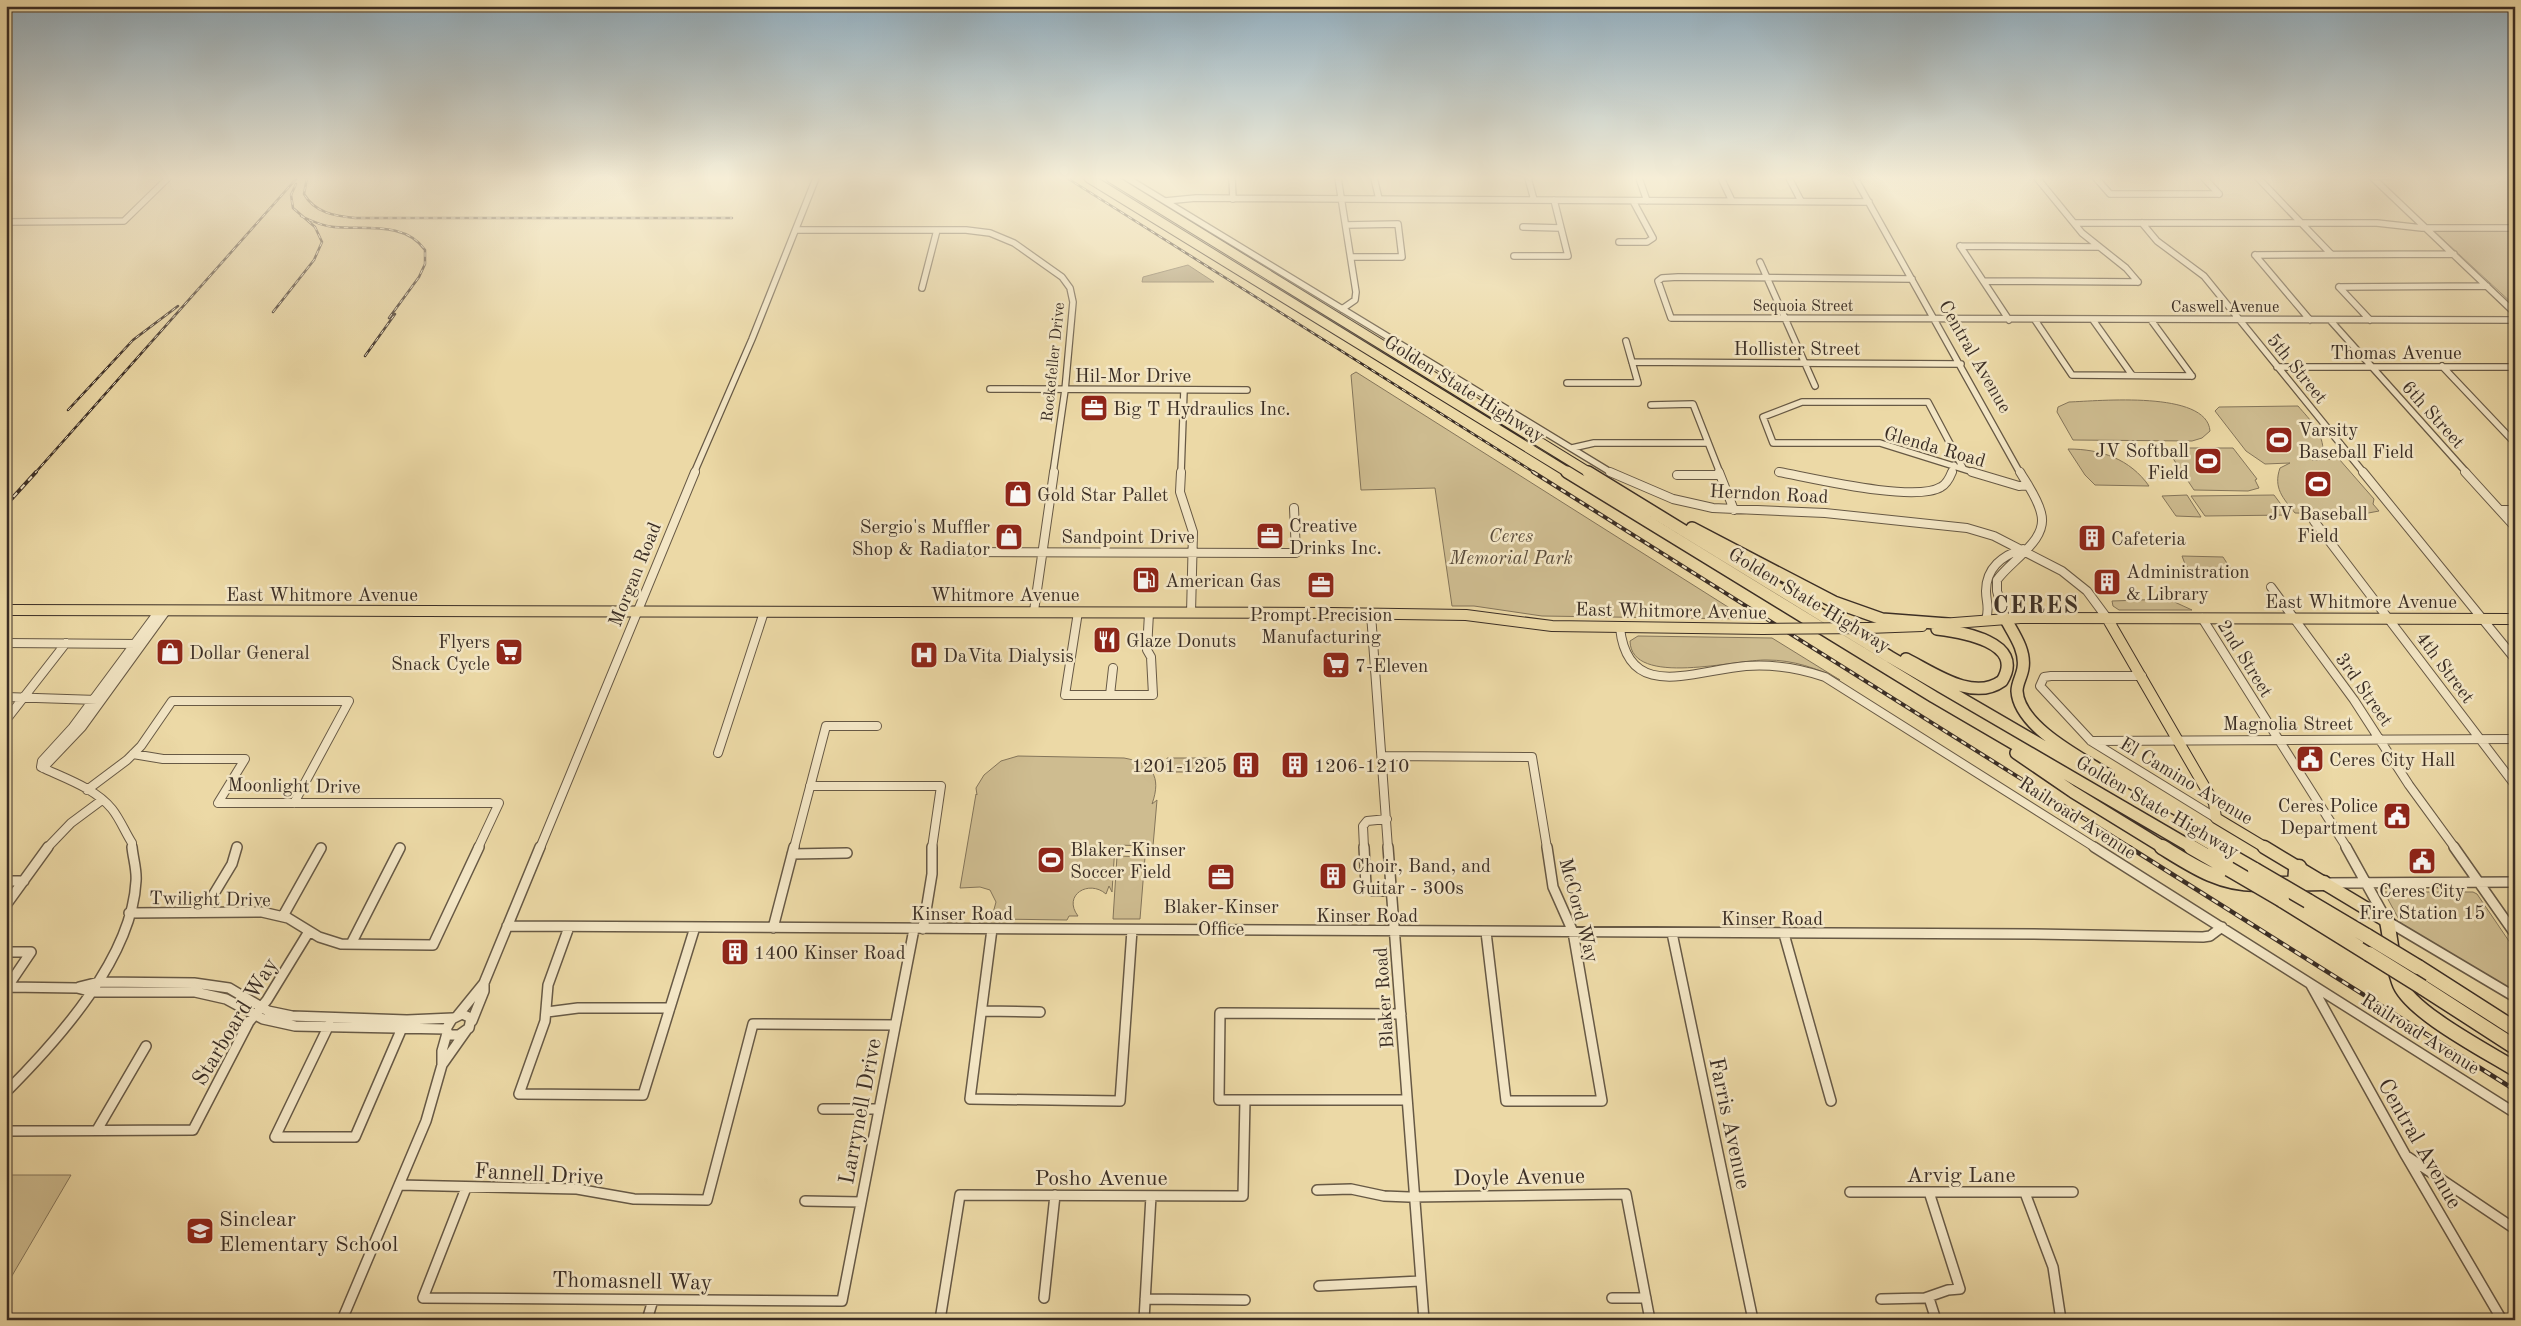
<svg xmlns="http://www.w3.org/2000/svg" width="2521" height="1326" viewBox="0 0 2521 1326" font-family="'Old Standard TT',serif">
<rect width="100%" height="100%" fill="#ecd9a6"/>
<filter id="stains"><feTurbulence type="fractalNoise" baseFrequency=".004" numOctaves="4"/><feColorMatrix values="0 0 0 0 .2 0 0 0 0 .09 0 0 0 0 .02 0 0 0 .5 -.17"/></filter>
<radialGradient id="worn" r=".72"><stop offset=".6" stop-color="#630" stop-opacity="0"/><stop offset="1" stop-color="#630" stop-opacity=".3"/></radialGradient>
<path fill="#cebc90" stroke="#84755a" d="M2515,230v76l-81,-75z
M1356,372l391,247 -205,-3 -68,-10h-22l-17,-118 -74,2 -10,-115z
M2069,402c29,-1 138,-12 141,29l-8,7 -10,3 -119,-1 -16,-28 1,-5z
M2298,406c12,14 26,27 25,47l-11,7 27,-1 35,40 -1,5 6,7 -16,3 -68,-1c-12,-15 -22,-25 -15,-45l10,-5 -25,1 -19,-13 -31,-40 4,-4z
M2166,448h67l24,31 -2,1 4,8 -11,3 -54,-1z
M2068,449c33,0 62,10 81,37l-54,-1 -10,-10z
M2187,495l14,22 -25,-1 -14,-20z
M2274,495l15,20 -84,1 -14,-20z
M2182,556l41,1 11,17 -1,2 -39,-1 -9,-11z
M2168,599l24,11h-73l-6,-4 -1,-5z
M1638,636l134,2 68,42c-23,-12 -47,-20 -73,-20 -30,-1 -136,28 -137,-19z
M1018,756l106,2c28,5 38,18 28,46l5,-4 -4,46 -38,-1 -3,47 -3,-6 -3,8c-17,-15 -44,1 -28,22h-9l-2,4 -72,-1 -2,-6 3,-11 -6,-12 -10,-3 -20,1 16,-94 1,1 -1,-7 8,-13 17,-14z
M1167,758h45v14h-47z
M1117,856l28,1 -5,62h-27z
M2384,892h89l4,2 38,56v42l-113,-67z
M6,1175h65l-65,111z"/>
<path fill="#b09f7a" stroke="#817258" d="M1188,265l26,17h-72l1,-5z"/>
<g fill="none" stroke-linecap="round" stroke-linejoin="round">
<defs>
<path id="minor-far2" d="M1127,178l485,295
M1232,178l1,21
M1338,178l18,114 -1,8 -13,9
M1374,178l5,21
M1528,178l6,22
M1639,178l8,23
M1721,178l11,23
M1789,178l12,23
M1855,178l165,295
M2037,178l45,55 44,35 12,14
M2096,178l14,16h109
M2204,178l15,16
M2258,178l73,76
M2373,178l142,135
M1165,201l31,-3 673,4
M6,222l118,-1 44,-43
M2075,223h302l45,5h93
M2142,223l15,18 47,35 160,197
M1346,225l52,-1 4,33h-51
M1523,227l38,1
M796,230h170l24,3 24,10 48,34 8,11 3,14 -8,88 -12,83
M1619,242h28l6,-4 -20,-37
M1960,246l138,1
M1960,246l49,74
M2255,255l199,-1
M2255,255l55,65
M1514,256h54l-14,-56
M1760,262l55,124
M1912,279l-234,-2 -16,1 -4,3 13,37 844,2
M1984,281l154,1
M2339,287l148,-1
M2339,287l31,33
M922,288l15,-58
M2035,320l37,55 120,1
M2093,320l39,55
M2151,320l41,56
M2330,320l137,153
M1632,362l329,2
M2442,366l73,77
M2277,367h238
M1567,383h71l-12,-42
M990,389l257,1
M1651,405l42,-1 27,69
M1572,448l22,-5h113
M1963,468l-35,-66h-126l-39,15 10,26h107l96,30
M1779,472l5,1
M694,473l58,-134 64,-161
M1181,473l3,-83
M1951,473l3,-8"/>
<path id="minor-far1" d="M1181,472l-1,20 13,40 -2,81
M1610,472l63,27 40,9 112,5 142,15 27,8 68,35 25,20 20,27
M1719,472l15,38
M1779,472c33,6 136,31 162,15 6,-3 9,-10 11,-15
M1972,472l47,14 9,-1
M2363,472l152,187
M2465,472l50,55
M1677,475h42
M2500,510h15
M2314,521l201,264
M960,552l336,1 -2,-45
M2271,587l83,113 55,85 46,63
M1034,611l20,-139
M1078,612l-13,83h88l-2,-38 -4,-7 2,-37
M1371,614l17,234
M2005,618l-8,-27v-11c14,-20 52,-40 44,-67 -3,-14 -14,-29 -21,-41
M2202,618l145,230
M1986,619c4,-11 0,-17 0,-28 0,-23 17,-36 37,-42
M1620,628c8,75 75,42 126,38 28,-2 53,2 79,11l271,171
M6,643l132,1
M2142,676h-91l-7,1 -4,9 51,55 125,77
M1110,695l3,-27
M6,697l91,3
M6,720l60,-77
M2091,741l424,-2
M718,753l46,-141
M133,754l30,5h82l-27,44h281l-21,45
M1382,756l150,1 15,91
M43,768l39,-41 84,-116
M810,786h131l-9,62
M87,790l40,-30 14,-14 31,-45h177l-55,102
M47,848l24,-25 31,-23
M132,848v-5c-7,-11 -12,-24 -20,-34 -17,-21 -48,-31 -71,-42l1,-6 31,-34 86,-116
M540,848l155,-376
M794,848l32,-122h51
M1364,848l-1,-22 4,-5 20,-2"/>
<path id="minor" d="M1364,847l2,39 7,5h18
M1388,847l36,473
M2094,847l421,266
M2346,847l41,74 128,76
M2454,847l61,87
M792,854l55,-1
M6,881h18
M2326,883l189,-1
M6,905l42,-58
M203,912l29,-48 5,-17
M129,913l133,-1 26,6 31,19 22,7 92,1 46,-98
M283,916l38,-68
M507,926l1527,8 169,3 7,-1 12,-9
M569,927l-21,58 -3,36 -26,73 124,1 52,-168
M773,928l21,-81
M923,929l9,-55v-27
M992,929l-22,170 150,2 12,-171
M1486,932l20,169h96l-29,-169 -20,-45 -6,-40
M1672,933l81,387
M1784,934l47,167
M351,944l49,-96
M6,952h25
M2311,985l95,171 96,164
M8,987l69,1 16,4h102l31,7 37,20 32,7 151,3
M79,987l20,-5 95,1 35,5 39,23 24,5 115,4 46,-2
M6,989l25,-37
M983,1011l57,1
M547,1012l31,-4h92
M462,1014l9,4 -2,10 -10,7h-10l-3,-6 6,-10z
M1401,1014l-181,-1 -1,87h187
M458,1015l26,-32 56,-136
M472,1021l12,-30v-8
M329,1025l-54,112h80l47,-109
M442,1065v-14l5,-18
M6,1092c52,-52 126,-134 130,-211 1,-11 -3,-23 -4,-34
M823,1109h56
M97,1130l49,-84
M6,1131l187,-1 56,-108 18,-22 41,-67
M2408,1157l107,72
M399,1185l178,4 57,10 73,1 46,-176 142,1
M466,1188l-43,110 419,3 72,-372
M1317,1190l34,-1 33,7 25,1 217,-3 24,126
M1850,1192h223
M2025,1193l28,74 8,53
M805,1201l56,1
M1319,1286l101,-5
M1044,1298l11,-103
M1612,1298h34
M1929,1298l7,22
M1145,1299l100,1
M1881,1299l44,-1 23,-8 12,-1 -31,-97
M342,1320l84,-199 16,-56 24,-34
M647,1320l6,-20
M940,1320l20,-125 283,1 2,-96
M1144,1320l7,-124"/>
<path id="major-far1" d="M6,610l1325,3 135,2 86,11 211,3
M2107,618l107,185 2,15 50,30
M1941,624l79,-6 495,1
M1868,628l54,-2"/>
<path id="major" d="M2264,847l123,74"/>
<path id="highway-far2" d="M1089,178l480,295
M1111,178l479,295"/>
<path id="highway-far1" d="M1567,472l367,225 259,151
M1588,472l302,185 328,191
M1692,528l142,74 48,17 66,5
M2005,618c8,15 21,32 18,50 -1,8 -6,15 -6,23 2,36 64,67 91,84
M1906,659c28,14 67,43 96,22 24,-39 -41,-49 -65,-52
M2016,753l57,39 91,56"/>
<path id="highway" d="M2162,847c31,19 57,37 94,37
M2191,847l38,22
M2215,847l40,23
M2279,884l45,-1
M2295,884l1,-14 3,-3
M2282,900l87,54
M2308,901l59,35
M2387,921c4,20 5,42 12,61 9,29 89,70 116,87
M2418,967l97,62
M2422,987l93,60"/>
</defs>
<use href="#minor-far2" stroke="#675945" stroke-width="8"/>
<use href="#minor-far1" stroke="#675945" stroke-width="10"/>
<use href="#minor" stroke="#675945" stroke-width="12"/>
<use href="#major-far1" stroke="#3b2e25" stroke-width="12"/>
<use href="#major" stroke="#3b2e25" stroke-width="15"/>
<use href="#highway-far2" stroke="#3b2e25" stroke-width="11"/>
<use href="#highway-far1" stroke="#3b2e25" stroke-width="14"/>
<use href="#highway" stroke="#3b2e25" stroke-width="17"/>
<use href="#minor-far2" stroke="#f3e6c5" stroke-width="5.5"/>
<use href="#minor-far1" stroke="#f3e6c5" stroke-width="8"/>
<use href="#minor" stroke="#f3e6c5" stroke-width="9"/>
<use href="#major-far1" stroke="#ecd9a6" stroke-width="10"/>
<use href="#major" stroke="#ecd9a6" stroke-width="12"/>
<use href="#highway-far2" stroke="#ecd9a6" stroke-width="9"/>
<use href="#highway-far1" stroke="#ecd9a6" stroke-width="11"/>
<use href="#highway" stroke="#ecd9a6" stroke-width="14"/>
<defs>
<path id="rail-far2" d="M307,178l-3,16c11,19 31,22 51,24h377
M1067,178l468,295
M301,216c10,5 22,10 33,11 31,3 71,-6 91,23v14l-6,13 -30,41
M273,312l41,-52 8,-18 -7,-15 -22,-19 -2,-13 5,-11
M365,356l30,-42
M68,410l65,-70 45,-34
M35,473l262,-295"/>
<path id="rail-far1" d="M1533,472l598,376
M6,505l30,-33"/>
<path id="rail" d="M2129,847l386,243"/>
</defs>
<use href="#rail-far2" stroke="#3b2e25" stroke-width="2.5"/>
<use href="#rail-far1" stroke="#3b2e25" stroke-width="4"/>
<use href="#rail" stroke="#3b2e25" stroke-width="4.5"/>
<use href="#rail-far2" stroke="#f3e6c5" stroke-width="1" stroke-dasharray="4.5" stroke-linecap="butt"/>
<use href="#rail-far1" stroke="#f3e6c5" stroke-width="2" stroke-dasharray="5.5" stroke-linecap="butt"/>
<use href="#rail" stroke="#f3e6c5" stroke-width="2.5" stroke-dasharray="7" stroke-linecap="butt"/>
<defs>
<path id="major-bridge" d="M1763,629l105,-1"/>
<path id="highway-bridge" d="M2229,869l53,31
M2255,870l53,31
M2367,936l51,31
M2369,954l53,33"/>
</defs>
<use href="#major-bridge" stroke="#3b2e25" stroke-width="12" stroke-linecap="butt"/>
<use href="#highway-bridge" stroke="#3b2e25" stroke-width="17" stroke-linecap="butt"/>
<use href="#major-bridge" stroke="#ecd9a6" stroke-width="10"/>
<use href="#highway-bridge" stroke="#ecd9a6" stroke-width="14"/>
</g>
<linearGradient id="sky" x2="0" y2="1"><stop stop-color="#91acbc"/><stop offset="0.49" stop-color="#f6eed7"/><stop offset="1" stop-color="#f6eed7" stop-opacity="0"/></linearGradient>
<rect width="2521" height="363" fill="url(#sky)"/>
<defs>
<symbol id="office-square" viewBox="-11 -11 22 22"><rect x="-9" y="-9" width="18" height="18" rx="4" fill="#8f2418" stroke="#f3e6c5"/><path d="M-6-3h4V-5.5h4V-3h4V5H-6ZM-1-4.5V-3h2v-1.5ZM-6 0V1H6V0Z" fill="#fff"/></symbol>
<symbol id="stadium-square" viewBox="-11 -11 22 22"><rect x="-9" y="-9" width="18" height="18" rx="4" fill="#8f2418" stroke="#f3e6c5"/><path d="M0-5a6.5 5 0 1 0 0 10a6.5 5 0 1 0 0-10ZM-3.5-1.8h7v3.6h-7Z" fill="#fff"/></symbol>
<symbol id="shop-square" viewBox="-11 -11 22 22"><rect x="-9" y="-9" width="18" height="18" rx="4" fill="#8f2418" stroke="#f3e6c5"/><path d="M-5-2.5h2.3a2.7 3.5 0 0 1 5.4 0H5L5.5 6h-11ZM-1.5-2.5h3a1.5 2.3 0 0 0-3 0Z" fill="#fff"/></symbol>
<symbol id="building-square" viewBox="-11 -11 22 22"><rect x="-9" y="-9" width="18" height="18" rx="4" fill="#8f2418" stroke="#f3e6c5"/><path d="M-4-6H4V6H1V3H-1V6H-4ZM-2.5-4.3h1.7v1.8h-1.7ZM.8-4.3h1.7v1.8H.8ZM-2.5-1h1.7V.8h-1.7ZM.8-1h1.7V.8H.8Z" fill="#fff"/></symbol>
<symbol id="fuel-square" viewBox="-11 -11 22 22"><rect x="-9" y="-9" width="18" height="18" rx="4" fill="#8f2418" stroke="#f3e6c5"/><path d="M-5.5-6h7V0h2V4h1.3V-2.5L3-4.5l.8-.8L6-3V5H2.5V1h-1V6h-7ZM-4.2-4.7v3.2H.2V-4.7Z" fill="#fff"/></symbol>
<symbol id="restaurant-square" viewBox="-11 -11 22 22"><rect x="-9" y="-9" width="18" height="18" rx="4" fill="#8f2418" stroke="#f3e6c5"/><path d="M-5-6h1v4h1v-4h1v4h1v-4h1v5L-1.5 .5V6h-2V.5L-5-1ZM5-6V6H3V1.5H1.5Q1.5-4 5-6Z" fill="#fff"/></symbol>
<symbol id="supermarket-square" viewBox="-11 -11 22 22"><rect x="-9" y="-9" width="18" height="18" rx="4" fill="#8f2418" stroke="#f3e6c5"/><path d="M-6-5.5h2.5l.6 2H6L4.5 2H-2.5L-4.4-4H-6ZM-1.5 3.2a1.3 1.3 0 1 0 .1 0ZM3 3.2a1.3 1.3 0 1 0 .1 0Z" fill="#fff"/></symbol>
<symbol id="hospital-square" viewBox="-11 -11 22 22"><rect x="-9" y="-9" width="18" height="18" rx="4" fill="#8f2418" stroke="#f3e6c5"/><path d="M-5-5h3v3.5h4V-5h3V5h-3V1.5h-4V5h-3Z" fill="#fff"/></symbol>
<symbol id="civic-square" viewBox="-11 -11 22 22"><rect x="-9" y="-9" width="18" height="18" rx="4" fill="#8f2418" stroke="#f3e6c5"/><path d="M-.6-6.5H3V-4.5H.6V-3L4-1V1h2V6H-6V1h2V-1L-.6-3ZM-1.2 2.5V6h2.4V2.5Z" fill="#fff"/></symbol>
<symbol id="school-square" viewBox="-11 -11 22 22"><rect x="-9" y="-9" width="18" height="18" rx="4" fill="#8f2418" stroke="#f3e6c5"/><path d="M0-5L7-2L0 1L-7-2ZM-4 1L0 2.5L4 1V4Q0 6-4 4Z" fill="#fff"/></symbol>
</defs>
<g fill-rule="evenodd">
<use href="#office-square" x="1078" y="392" width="32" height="32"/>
<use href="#stadium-square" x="2263" y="424" width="32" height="32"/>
<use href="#stadium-square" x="2192" y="445" width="32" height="32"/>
<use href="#stadium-square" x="2302" y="468" width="32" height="32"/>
<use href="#shop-square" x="1002" y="478" width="32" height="32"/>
<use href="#office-square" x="1254" y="520" width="32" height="32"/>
<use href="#shop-square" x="993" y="521" width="32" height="32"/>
<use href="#building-square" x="2076" y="522" width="32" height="32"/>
<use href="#fuel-square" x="1130" y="564" width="32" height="32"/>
<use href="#building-square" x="2091" y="566" width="32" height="32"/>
<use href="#office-square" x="1305" y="569" width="32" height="32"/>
<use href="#restaurant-square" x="1091" y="624" width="32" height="32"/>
<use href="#shop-square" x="154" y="636" width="32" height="32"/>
<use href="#supermarket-square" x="493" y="636" width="32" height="32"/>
<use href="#hospital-square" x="908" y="639" width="32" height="32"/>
<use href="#supermarket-square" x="1320" y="649" width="32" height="32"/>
<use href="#civic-square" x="2294" y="743" width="32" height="32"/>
<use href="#building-square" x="1230" y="749" width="32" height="32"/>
<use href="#building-square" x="1279" y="749" width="32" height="32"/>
<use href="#civic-square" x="2381" y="800" width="32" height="32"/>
<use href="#stadium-square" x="1035" y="844" width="32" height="32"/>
<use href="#civic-square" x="2406" y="845" width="32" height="32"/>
<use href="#building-square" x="1317" y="860" width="32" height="32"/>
<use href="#office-square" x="1205" y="861" width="32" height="32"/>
<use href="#building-square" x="719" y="936" width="32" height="32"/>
<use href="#school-square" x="184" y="1215" width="32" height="32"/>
</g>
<g text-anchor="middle" stroke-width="5" stroke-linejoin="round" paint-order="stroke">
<g font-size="16" fill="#3b2e25" stroke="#f3e6c5">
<text x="1803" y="311">Sequoia Street</text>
<text x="2225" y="312">Caswell Avenue</text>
<text transform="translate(1052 362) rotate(-84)" y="6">Rockefeller Drive</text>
</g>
<g font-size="19" fill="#3b2e25" stroke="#f3e6c5">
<text x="1797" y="355">Hollister Street</text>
<text x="2396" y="359">Thomas Avenue</text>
<text transform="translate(1976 356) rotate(60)" y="7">Central Avenue</text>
<text transform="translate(2298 368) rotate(51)" y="7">5th Street</text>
<text x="1133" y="382">Hil-Mor Drive</text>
<text transform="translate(1465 388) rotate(32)" y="7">Golden State Highway</text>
<text transform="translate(2434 414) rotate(48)" y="7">6th Street</text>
<text transform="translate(1935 446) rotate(16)" y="7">Glenda Road</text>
<text transform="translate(1769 493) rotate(3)" y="7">Herndon Road</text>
<text x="1128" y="543">Sandpoint Drive</text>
<text transform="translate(634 574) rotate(-68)" y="7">Morgan Road</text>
<text x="322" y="601">East Whitmore Avenue</text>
<text x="1005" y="601">Whitmore Avenue</text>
<text transform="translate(1810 599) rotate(31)" y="7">Golden State Highway</text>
<text x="2361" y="608">East Whitmore Avenue</text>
<text transform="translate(1671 610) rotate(1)" y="7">East Whitmore Avenue</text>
<text transform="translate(2246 658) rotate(58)" y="7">2nd Street</text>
<text transform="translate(2446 667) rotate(53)" y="7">4th Street</text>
<text transform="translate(2365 689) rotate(55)" y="7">3rd Street</text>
<text x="2288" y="730">Magnolia Street</text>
<text transform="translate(2187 780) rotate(31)" y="7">El Camino Avenue</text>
<text transform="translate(294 785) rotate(1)" y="7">Moonlight Drive</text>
<text transform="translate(2158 806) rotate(30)" y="7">Golden State Highway</text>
<text transform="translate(2078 817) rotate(33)" y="7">Railroad Avenue</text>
<text transform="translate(210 898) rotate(1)" y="7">Twilight Drive</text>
<text transform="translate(1580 910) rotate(75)" y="7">McCord Way</text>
<text x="962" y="920">Kinser Road</text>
<text x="1367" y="922">Kinser Road</text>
<text x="1772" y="925">Kinser Road</text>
<text transform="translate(1383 998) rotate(-94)" y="7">Blaker Road</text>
<text transform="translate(2421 1033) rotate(32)" y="7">Railroad Avenue</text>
</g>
<g font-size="19" fill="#3b2e25" stroke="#f3e6c5" text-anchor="start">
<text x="1113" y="415">Big T Hydraulics Inc.</text>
<text x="2298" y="436">Varsity<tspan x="2298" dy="22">Baseball Field</tspan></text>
<text x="2189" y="457" text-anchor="end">JV Softball<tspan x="2189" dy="22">Field</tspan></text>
<text x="1037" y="501">Gold Star Pallet</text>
<text x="2318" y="520" text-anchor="middle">JV Baseball<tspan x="2318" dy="22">Field</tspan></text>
<text x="1289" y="532">Creative<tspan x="1289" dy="22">Drinks Inc.</tspan></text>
<text x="990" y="533" text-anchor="end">Sergio's Muffler<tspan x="990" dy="22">Shop &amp; Radiator</tspan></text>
<text x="2111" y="545">Cafeteria</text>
<text x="2126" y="578">Administration<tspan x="2126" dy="22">&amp; Library</tspan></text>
<text x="1165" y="587">American Gas</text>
<text x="1321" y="621" text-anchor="middle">Prompt Precision<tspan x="1321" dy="22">Manufacturing</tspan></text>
<text x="1126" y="647">Glaze Donuts</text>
<text x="490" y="648" text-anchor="end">Flyers<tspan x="490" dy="22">Snack Cycle</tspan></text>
<text x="189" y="659">Dollar General</text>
<text x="943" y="662">DaVita Dialysis</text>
<text x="1355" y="672">7-Eleven</text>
<text x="2329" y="766">Ceres City Hall</text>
<text x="1227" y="772" text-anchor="end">1201-1205</text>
<text x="1314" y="772">1206-1210</text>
<text x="2378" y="812" text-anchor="end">Ceres Police<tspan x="2378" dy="22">Department</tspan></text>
<text x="1070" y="856">Blaker-Kinser<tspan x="1070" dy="22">Soccer Field</tspan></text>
<text x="1352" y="872">Choir, Band, and<tspan x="1352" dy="22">Guitar - 300s</tspan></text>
<text x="2422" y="897" text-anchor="middle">Ceres City<tspan x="2422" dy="22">Fire Station 15</tspan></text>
<text x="1221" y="913" text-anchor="middle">Blaker-Kinser<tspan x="1221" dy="22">Office</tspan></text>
<text x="754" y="959">1400 Kinser Road</text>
</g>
<g font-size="19" font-style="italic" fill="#584a3a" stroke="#f3e6c5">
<text x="1511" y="542">Ceres<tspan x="1511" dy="22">Memorial Park</tspan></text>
</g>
<g font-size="22" fill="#3b2e25" stroke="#f3e6c5">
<text transform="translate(234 1021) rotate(-59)" y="8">Starboard Way</text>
<text transform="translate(859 1111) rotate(-79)" y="8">Larrynell Drive</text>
<text transform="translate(1731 1123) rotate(78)" y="8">Farris Avenue</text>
<text transform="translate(2421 1143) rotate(60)" y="8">Central Avenue</text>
<text transform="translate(539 1173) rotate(3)" y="8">Fannell Drive</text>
<text x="1961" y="1182">Arvig Lane</text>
<text transform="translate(1519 1176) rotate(-1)" y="8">Doyle Avenue</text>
<text x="1101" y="1185">Posho Avenue</text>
<text transform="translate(632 1280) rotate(1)" y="8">Thomasnell Way</text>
</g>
<g font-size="22" fill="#3b2e25" stroke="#f3e6c5" text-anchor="start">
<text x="219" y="1226">Sinclear<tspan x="219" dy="25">Elementary School</tspan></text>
</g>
<g font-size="24" font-weight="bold" letter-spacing="1" fill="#3b2e25" stroke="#f3e6c5">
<text x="2036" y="613">CERES</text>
</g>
</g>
<rect width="2521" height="1326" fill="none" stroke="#ecd9a6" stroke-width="25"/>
<rect x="8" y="8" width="2506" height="1311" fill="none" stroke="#3b2e25" stroke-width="2.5"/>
<rect x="12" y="12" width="2496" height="1301" fill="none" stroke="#3b2e25"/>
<rect width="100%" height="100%" filter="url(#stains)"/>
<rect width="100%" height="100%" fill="url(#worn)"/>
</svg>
